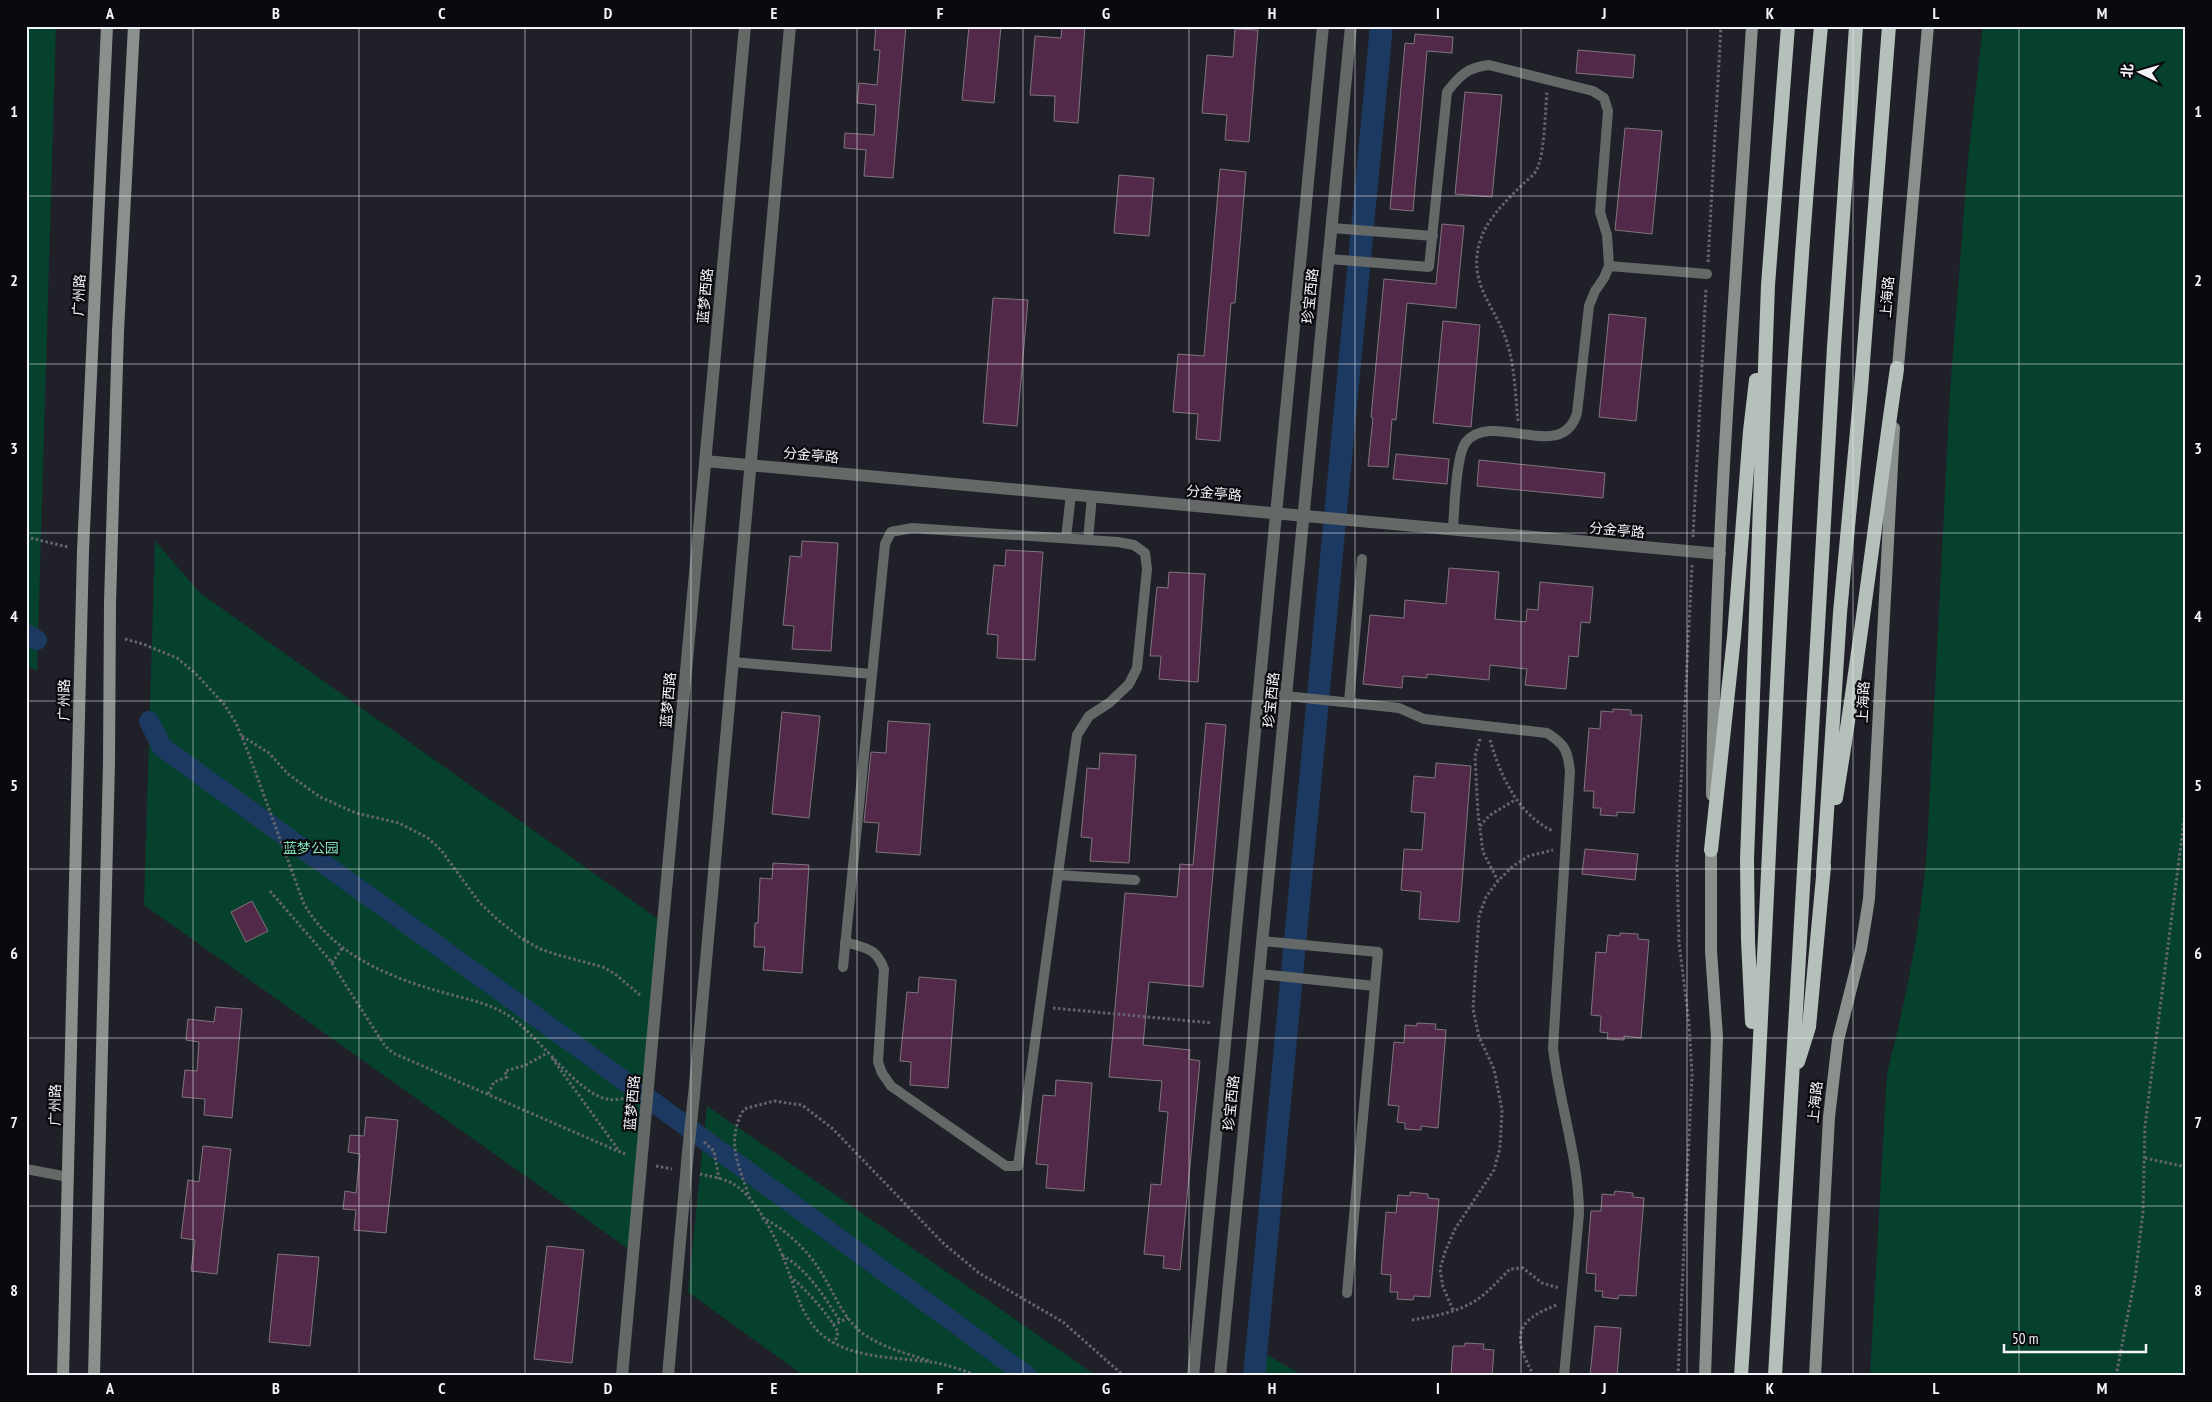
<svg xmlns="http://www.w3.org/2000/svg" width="2212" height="1402" viewBox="0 0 2212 1402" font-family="'PT Sans Narrow','Noto Sans SC',sans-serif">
<rect width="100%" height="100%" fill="#202029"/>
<path fill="#05412c" d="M26,26h30l-19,645 -11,-7z
M1983,26h203v1350h-316l17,-303c19,-73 34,-148 40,-224l23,-457 18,-233z
M155,541l45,52 465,331 -31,329 -490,-348z
M707,1106l390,270h-293l-116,-84z
M1246,1343l58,33h-61z"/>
<path fill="#1c3a61" d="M1370,26h23l-128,1350h-22z"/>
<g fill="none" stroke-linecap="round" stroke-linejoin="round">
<path stroke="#1c3a61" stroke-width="20" d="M26,634l11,6
M149,721l13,26 427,308 438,321"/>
</g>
<path fill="#53294a" stroke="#7f757c" d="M876,26h30l-13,152 -29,-2 2,-26 -22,-2 1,-15 29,2 2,-30 -19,-2 2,-20 18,2 3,-35h-6z
M969,26h32l-7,77 -32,-3z
M1062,26h23l-7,97 -24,-2 1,-25 -25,-1 5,-59 26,2z
M1235,29l23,1 -9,112 -24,-2 2,-25 -25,-2 5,-58 26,2z
M1415,34l38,3 -1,16 -25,-2 -14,160 -23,-2 15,-166 9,1z
M1578,50l57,5 -2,23 -57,-5z
M1465,92l37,3 -10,102 -37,-3z
M1625,128l37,3 -10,103 -37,-4z
M1220,169l26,3 -11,131h-4l-11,138 -24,-2 2,-25 -25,-2 5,-58 26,2z
M1119,175l35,3 -5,58 -35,-3z
M1442,224l22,2 -8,82 -49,-5 -11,117 -4,-1 -4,48 -20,-1 5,-48 -2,-1 13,-138 52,5z
M993,298l35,2 -11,126 -34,-3z
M1609,314l37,4 -10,103 -37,-4z
M1443,321l37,4 -9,102 -38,-4z
M1396,454l53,5 -2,25 -54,-5z
M1479,460l126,13 -2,25 -126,-12z
M802,541l36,2 -7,108 -39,-2 2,-23 -11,-1 7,-69 11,1z
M1006,550l37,2 -8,108 -38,-2 1,-23 -11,-1 7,-69 11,1z
M1449,568l50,4 -4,47 31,3 1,-13 11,1 2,-28 53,5 -3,36 -9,-1 -3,35 -9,-1 -3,33 -41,-4 2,-16 -37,-4 -1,15 -62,-6v4l-24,-2 -1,12 -39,-4 7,-69 34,3 1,-18 41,4z
M1169,572l36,2 -7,108 -39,-3 2,-23h-11l7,-69 11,1z
M1613,709l18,1v5h11l-8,98 -17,-1v4l-17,-1 1,-7h-8l1,-17h-10l5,-63 11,1 1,-18 12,1z
M782,712l38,4 -11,102 -37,-4z
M888,721l42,3 -10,131 -44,-3 3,-29 -15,-1 7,-70 15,1z
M1206,723l20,2 -23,262 -54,-5 -6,63 47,5 -1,9 11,2 -20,209 -17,-2 1,-12 -20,-2 7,-70 10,1 7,-73 -9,-1 3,-30 -53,-4 16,-184 52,4 3,-33 13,1z
M1100,753l36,2 -7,108 -39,-2 2,-23 -11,-1 6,-69 12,1z
M1436,763l35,3 -12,156 -40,-3 2,-27 -20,-2 3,-41 18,1 3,-37 -14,-1 3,-36 21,2z
M1585,849l53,5 -3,26 -53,-6z
M773,863l36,2 -7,108 -39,-3 2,-23h-11l1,-24h3l2,-45 12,1z
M252,901l16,30 -22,11 -15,-30z
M1620,933l18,1v5l11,1 -8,98 -17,-2v4l-17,-1 1,-6 -8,-1 1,-16 -10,-1 5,-63 10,1 2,-18 12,1z
M919,977l37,3 -8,108 -38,-3 1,-23 -11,-1 7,-69 11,1z
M216,1007l26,2 -10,109 -28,-3 1,-16 -23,-2 3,-27 12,1 2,-29 -13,-2 2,-21 26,3z
M1417,1023l19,1 -1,5 11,1 -8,98 -17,-2v4l-16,-1v-6l-8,-1 2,-16 -11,-1 6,-63 10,1 1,-18 12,1z
M1056,1080l36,3 -8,108 -38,-3 2,-23 -12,-1 7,-69 12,1z
M366,1117l32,3 -12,113 -32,-3 2,-20 -13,-1 2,-18 11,2 4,-39 -12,-2 2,-17 14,1z
M203,1146l28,3 -14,125 -26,-3 4,-31 -14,-2 7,-58 11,2z
M1615,1191l18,2v4l11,1 -8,98 -17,-1 -1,4 -16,-2 1,-6h-8l1,-17 -10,-1 5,-62h10l1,-17 12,1z
M1410,1192l18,2v4l11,1 -9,98 -16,-1 -1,4 -16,-1 1,-7h-8l1,-17 -10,-1 5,-62 10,1 2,-18 12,1z
M547,1246l37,4 -12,113 -38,-4z
M278,1254l41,3 -9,89 -41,-4z
M1595,1326l26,2 -4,48h-27z
M1465,1343l19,1 -1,5 11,1 -2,26h-41l2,-30h12z"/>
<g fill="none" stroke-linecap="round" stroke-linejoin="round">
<path stroke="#65656d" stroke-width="3" stroke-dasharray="2.5 2.5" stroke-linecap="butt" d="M1708,262l13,-236
M1518,421c-3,-28 -3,-60 -14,-87 -10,-26 -30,-47 -27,-77 2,-31 25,-52 46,-73 4,-4 10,-8 13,-13 9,-16 9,-60 11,-79
M26,537l42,10
M1693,537l13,-249
M125,639l18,5 34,14 18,15 29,31 12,19 12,29 56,152c30,52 87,74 141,89 21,6 43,10 61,21 31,19 71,80 101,85 8,2 18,-1 26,-2
M242,736l27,17 19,21 32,23 36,16 43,10 29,15 13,12 38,52 19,18 23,18 19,11 18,6 45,12 12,7 25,21
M1480,739l-5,17 3,57 5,39 15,29
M1490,740c10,35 28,75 63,91
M1480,826l10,-11 25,-15
M270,891l59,68 56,87 8,7 234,102
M332,963l11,-16
M1053,1008l159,15
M552,1058l68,94
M488,1094l6,-12 13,-5 -2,-6 21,-6 23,-13
M704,1142l10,9 5,28
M2145,1158l41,9
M656,1166l16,3
M700,1174c13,3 29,5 39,14 20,16 37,50 46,74 11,28 17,61 44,78 31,20 73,17 108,23 13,3 27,7 40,13
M750,1199c-11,-33 -25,-58 -6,-90l30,-8 28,4 31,24 110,114 36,30 84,49 61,54
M762,1218c19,7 47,34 57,51 15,22 23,50 46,66 19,13 43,19 65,26
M782,1255c27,16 41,40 58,66
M790,1276c18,16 36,35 48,56l-3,11
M1453,1310l-10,-23 -3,-18 5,-17 10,-23 39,-59 6,-22 2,-38 -8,-41 -15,-32 -6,-28 6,-93 7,-19 12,-16 15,-15 16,-10 24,-6
M1412,1320c23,-4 50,-8 70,-24 10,-8 19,-18 28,-27l13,-1 19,15 17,5
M833,1325l15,-7
M1534,1376c-21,-38 -21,-55 23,-71
M1678,1376l14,-302 -3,-51 -10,-80 -2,-81 15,-297
M2116,1376l19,-98 8,-66 2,-86 41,-321"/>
<path stroke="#646866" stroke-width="10" d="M1332,228l101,8
M1329,259l100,8 18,-175c12,-16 21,-25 42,-27l104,26 11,7 4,13 -8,101 7,23 2,31 -5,12 -9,13 -6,15 -12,107c-15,52 -84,-4 -111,29 -10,12 -12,70 -13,88
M1609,266l98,8
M1066,538l5,-44
M1088,540l4,-44
M733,662l139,12
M1259,693l140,15 25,11 123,14c18,11 21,18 23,39l-17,276c6,55 26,110 26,166l-15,162
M1349,702l13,-143
M1058,875l77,5
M1262,941l116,11 -31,341
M843,967l42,-423 6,-12 21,-4 206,14 16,3 11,8 2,16 -10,99 -8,16 -20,19 -20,13 -12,19 -59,431h-12l-115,-80 -9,-13 -4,-11 6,-93c-8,-21 -18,-21 -39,-27
M1259,974l116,12
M26,1169l42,8"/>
<path stroke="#646866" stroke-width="12" d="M705,461l1015,93
M650,1065l95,-1039
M694,1095l96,-1069
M622,1376l22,-244
M668,1376l20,-224
M1193,1376l130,-1350
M1220,1376l131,-1350"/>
<path stroke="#8a918d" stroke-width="12" d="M1897,378l31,-352
M1712,795c3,-256 24,-513 40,-769
M63,1376l20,-825 24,-525
M94,1376l15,-613 1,-160 8,-272 16,-305
M1705,1376l12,-339 -6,-86v-111
M1815,1376l14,-259 9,-77 23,-91 8,-50 25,-471"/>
<path stroke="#b4c0b9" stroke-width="14" d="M1836,798c24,-143 40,-287 61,-430
M1711,850l23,-213 16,-206 6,-51
M1823,873l17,-260 21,-225 28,-362
M1752,1022l-4,-82 -1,-80 21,-575 20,-259
M1798,1062l11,-35 15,-161
M1741,1376c30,-450 37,-901 80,-1350
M1775,1376l59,-1029 22,-321"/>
<path stroke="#646866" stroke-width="12" d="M644,1132l6,-67
M688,1152l6,-57"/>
</g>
<path fill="none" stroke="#f3f3fa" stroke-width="1" stroke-opacity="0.55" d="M193,26v1350M359,26v1350M525,26v1350M691,26v1350M857,26v1350M1023,26v1350M1189,26v1350M1355,26v1350M1521,26v1350M1687,26v1350M1853,26v1350M2019,26v1350M26,196h2160M26,364h2160M26,533h2160M26,701h2160M26,869h2160M26,1038h2160M26,1206h2160"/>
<g text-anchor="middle" stroke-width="4.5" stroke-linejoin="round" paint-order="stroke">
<g font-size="14" fill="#f3f3fa" stroke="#0a0a0e">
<text transform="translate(79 295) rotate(-87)" y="5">广州路</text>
<text transform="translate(705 296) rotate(-85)" y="5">蓝梦西路</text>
<text transform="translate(1310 296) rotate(-84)" y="5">珍宝西路</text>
<text transform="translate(1887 297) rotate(-85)" y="5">上海路</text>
<text transform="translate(811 455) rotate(5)" y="5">分金亭路</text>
<text transform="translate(1214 493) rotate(5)" y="5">分金亭路</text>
<text transform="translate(1617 530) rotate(5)" y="5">分金亭路</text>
<text transform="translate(64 700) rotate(-89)" y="5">广州路</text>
<text transform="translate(668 700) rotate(-85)" y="5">蓝梦西路</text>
<text transform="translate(1271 700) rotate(-84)" y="5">珍宝西路</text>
<text transform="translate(1863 702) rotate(-87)" y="5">上海路</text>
<text transform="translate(1815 1102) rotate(-84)" y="5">上海路</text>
<text transform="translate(632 1103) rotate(-85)" y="5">蓝梦西路</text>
<text transform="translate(1231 1103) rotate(-84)" y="5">珍宝西路</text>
<text transform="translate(55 1105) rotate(-89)" y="5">广州路</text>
</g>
<g font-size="14" fill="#83dfb4" stroke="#0a0a0e">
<text x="311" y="853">蓝梦公园</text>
</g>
</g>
<rect width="2212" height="1402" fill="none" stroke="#0a0a0e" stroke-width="55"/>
<g transform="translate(2140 72) rotate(275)" stroke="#0a0a0e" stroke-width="4" paint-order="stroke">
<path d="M0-4L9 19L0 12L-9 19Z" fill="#f3f3fa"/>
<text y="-8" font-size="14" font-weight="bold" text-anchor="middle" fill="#f3f3fa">北</text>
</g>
<path d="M2004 1344v8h142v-8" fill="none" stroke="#f3f3fa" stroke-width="2.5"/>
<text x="2012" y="1344" font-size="15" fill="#f3f3fa" stroke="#0a0a0e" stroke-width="4" paint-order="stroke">50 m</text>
<rect x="28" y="28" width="2156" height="1346" fill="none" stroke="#f3f3fa" stroke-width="2"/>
<g font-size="16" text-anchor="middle" font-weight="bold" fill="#f3f3fa">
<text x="110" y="19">A</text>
<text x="276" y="19">B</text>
<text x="442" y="19">C</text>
<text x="608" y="19">D</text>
<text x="774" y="19">E</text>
<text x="940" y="19">F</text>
<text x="1106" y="19">G</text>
<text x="1272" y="19">H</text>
<text x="1438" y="19">I</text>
<text x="1604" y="19">J</text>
<text x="1770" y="19">K</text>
<text x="1936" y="19">L</text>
<text x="2102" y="19">M</text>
<text x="14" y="117">1</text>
<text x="2198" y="117">1</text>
<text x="14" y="286">2</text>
<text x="2198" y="286">2</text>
<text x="14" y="454">3</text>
<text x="2198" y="454">3</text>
<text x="14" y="622">4</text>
<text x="2198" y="622">4</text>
<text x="14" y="791">5</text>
<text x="2198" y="791">5</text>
<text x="14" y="959">6</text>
<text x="2198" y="959">6</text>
<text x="14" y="1128">7</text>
<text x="2198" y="1128">7</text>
<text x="14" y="1296">8</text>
<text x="2198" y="1296">8</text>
<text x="110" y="1394">A</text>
<text x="276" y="1394">B</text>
<text x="442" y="1394">C</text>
<text x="608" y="1394">D</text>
<text x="774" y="1394">E</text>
<text x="940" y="1394">F</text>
<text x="1106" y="1394">G</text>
<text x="1272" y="1394">H</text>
<text x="1438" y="1394">I</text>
<text x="1604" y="1394">J</text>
<text x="1770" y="1394">K</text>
<text x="1936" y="1394">L</text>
<text x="2102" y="1394">M</text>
</g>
</svg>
